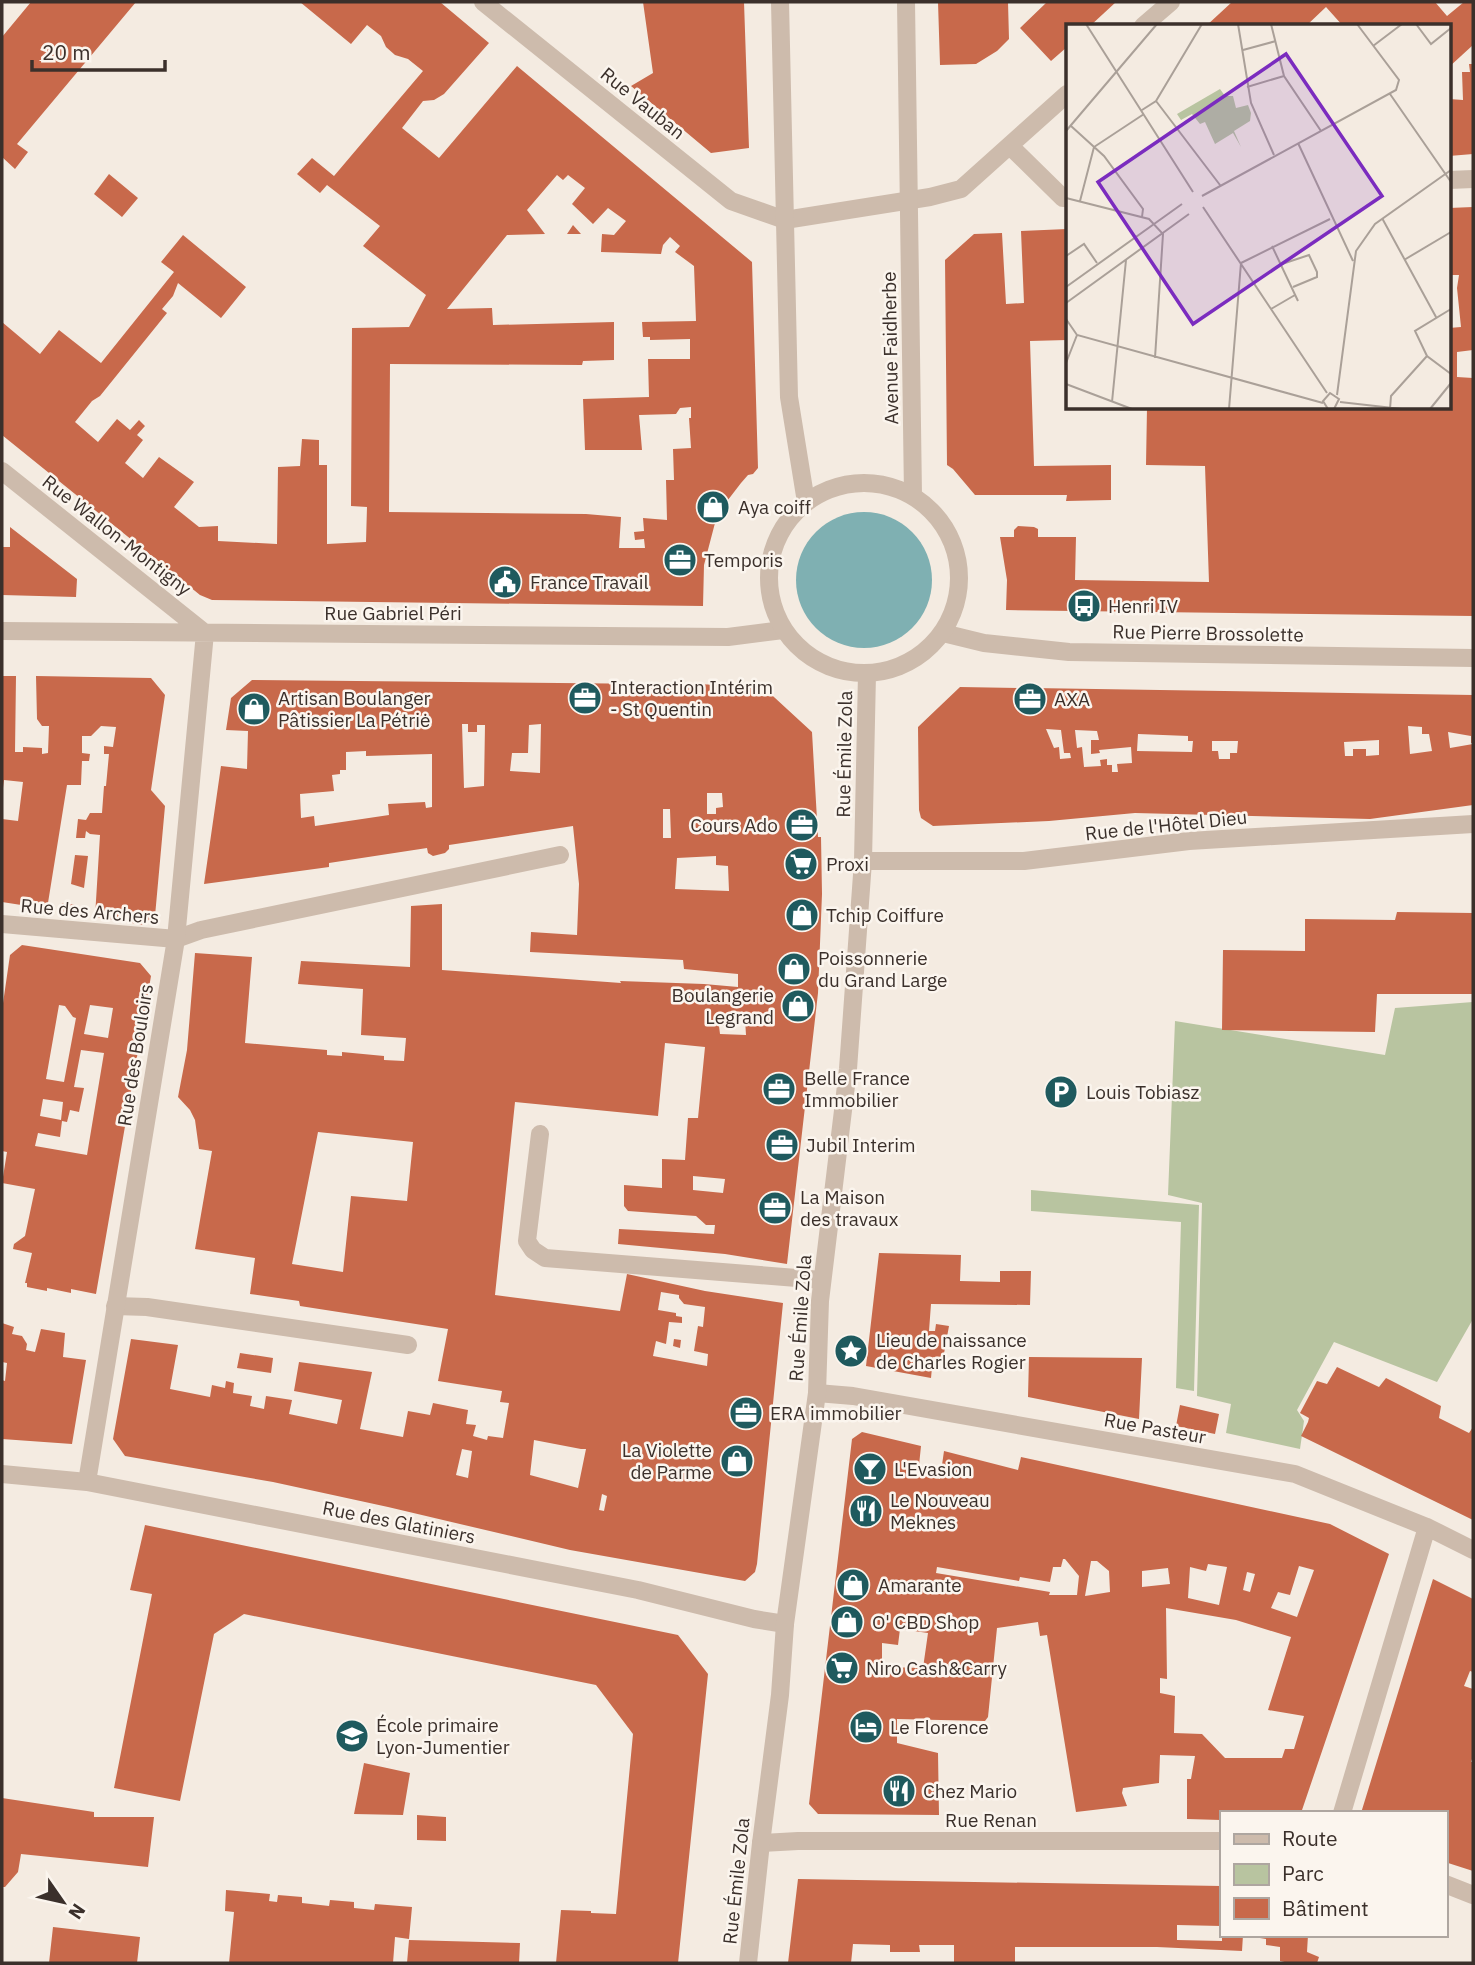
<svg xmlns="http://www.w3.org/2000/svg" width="1475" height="1965" viewBox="0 0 1475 1965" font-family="'IBM Plex Sans',sans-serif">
<rect width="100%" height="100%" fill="#f4ebe1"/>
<path fill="#b8c4a0" d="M1473,1002v317l-36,63 -103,-40 -37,68 7,11 -4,28 -74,-16 5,-29 -34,-8 5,-193 -34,-8 7,-174 210,34 10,-47z
M1031,1190l168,15 -5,186 -18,-3 5,-166 -150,-11z"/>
<path fill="#7fb0b2" d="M796 580a68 68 0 1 1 136 0a68 68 0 1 1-136 0Z"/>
<path fill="#c8694b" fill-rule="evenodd" d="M31,2h105l-119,142 11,8 -13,17 -13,-12v-120z
M300,2h140l49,41 -45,51 -10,6 -11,1 -21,27 37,30 78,-92 235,196 6,206 -5,6 -5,1 -7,8 -20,26 -6,14 -11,42 -1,41 -491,-6 -12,-5 -198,-160v-113l38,32 19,-24 42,33 73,-91 -13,-10 22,-27 63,52 -25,31 -43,-35 -5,13 -11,13 5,4 -67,83 -8,5 -17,21 23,20 19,-23 13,11 9,-10 6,6 -8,9 6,5 -18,23 18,15 16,-21 35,25 -20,25 25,20 19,-1v15l59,3 1,-77 22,-1 2,-27 17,1v25h8v79l39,-2 1,-35 -16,-1 1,-178 57,-1 17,-32 -63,-49 17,-20 -53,-41 -7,8 -23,-19 15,-16 22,18 89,-105 -15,-12 -13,-4 -9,-8 -5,-11 -14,-11 -16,19zM557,175l6,5 5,-5 17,13 -13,16 21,20 15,-16 18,13 -12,14 -12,-1 -1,18 60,2 2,-9 7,-8 10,9 -5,6 19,14 2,55 -54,1 1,15h7v3l40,-1v20h-42l1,38 -66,2 2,51h57l-3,-35 37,-1 4,-6 11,-1v11h-2l2,30 -18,1 1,31h-8l1,40 -24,-2 1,13 -10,1 1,8 9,-1 1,9h-26l2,-31 -35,-3 -197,-2 1,-148 192,1 1,-4 31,-1v-38l-121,3 -1,-17 -45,1 60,-74 38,-1 -18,-24z
M643,2h101l5,146 -38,5 -80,-67 22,-13z
M938,2h70l1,37 -12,12 -21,13 -36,1z
M1047,2h69l-26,24h-23v21l-16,14 -31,-33z
M1232,2h203l12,14 17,-14h9v43l-24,22v-41h-106l-17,-19 -20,19h-100z
M1469,64h4v90l-24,2v-57l14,1 -1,-28h8z
M109,174l29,24 -16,19 -28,-23z
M1473,207v143l-16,2v25l16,1v238l-467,-6 1,-30 -7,-43h14v-7l4,-4 16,1 4,2v8h38l-1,43 134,2 -4,-116 -59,-1 1,-57h302v-80l12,-1 -4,-39 2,-13h-10v-67z
M573,225l8,9h-14z
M1067,229v111l-37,1 4,125 77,-1v35l-45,1 1,-6h-92l-22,-26 -6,-4 -2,-205 29,-26 28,-1 4,71 18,-1 -3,-72z
M10,527l67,52 -1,18 -74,-2v-48h8z
M2,676h14l-1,76h8v-5l19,1v6l6,-1 1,-27h-7l-5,-7 -1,-43 115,2 14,17 -14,95 14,16 -10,110 -11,9 -49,-8 5,-82 -10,-1 -4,-3 -1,7h-9l2,-19 8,1 4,-7h12l2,-27h2l3,-32h-5v-8l9,1 3,-20 -15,-1 -10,10h-9v17l8,1 -1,7h-7l-1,24h-14l-20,124 -45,-7v-83l16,2 5,-39 -19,-2 -1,8h-1z
M252,680l509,5 51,47 6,105h3l1,57 -4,99 -31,271 -62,-10 -107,-10 1,-15 95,5 1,-9h-9l-10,-9 -68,-5 -4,-5v-21l38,3v-29l23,1 3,-42h10l7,-71 -40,-4 -7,73 -143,-14 -20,193 125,16 7,-37 78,17 78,12 -26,261 -2,8 -10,9 -175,-31 -182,-43 -115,-25 -148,-26 -12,-17 18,-100 47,6 -8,44 40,8 2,-12 13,3 1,-7 8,2 -1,10 19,3 -2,10 14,3 2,-13 26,4 -3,14 48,10 5,-24 -48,-9 5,-29 73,10 -12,57 43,8 5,-26 22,4 3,-12 35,7 -2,14 10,1 -3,11 14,4 1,-4 15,2 6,-35 -9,-1 2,-11 -64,-10 10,-52 -148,-23 -1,-5 -49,-7 5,-36 -60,-9 17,-98 -13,-2 -4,-29 -5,-10 -12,-13 9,-47 8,-97 57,4 -7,86 82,7v5l15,1v-4l42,4v4l20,1 2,-23 -45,-3 2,-46 -65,-5 3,-23 109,6 1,-61 31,-2v66l179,13 -1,-2 84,3 34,3v-13l-54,-5 -1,-9 -153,-8 1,-20 46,3 2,-51 -6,-58 -124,19v4l-4,4 -12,3 -5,-3 -1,-5 -98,15v4l-125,17 17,-118 26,3 1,-38 -22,-1 5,-32zM462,724h6v8h9v-7h8l-1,61 -20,2zM541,724l-1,49 -30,-2 2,-18h16l1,-28zM366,751v5l66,-2v53l-6,1 -1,-6 -37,2 1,11 -74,11 -1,-10 -13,2 -1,-24 34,-3 -2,-16 8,-1v-4h6v-18zM707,793h15l1,14 -7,1v6h-9zM663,809h7l1,29h-8zM716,856v9l12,1 1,25 -54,-2 2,-31zM725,1017l20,2 1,16 -26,-1 -1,-8h5zM318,1132l95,10 -6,59 -56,-5 -8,76 -51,-8zM693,1176l32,3 -2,14 -30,-3zM661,1292l18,3v3l5,6 21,3 -2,20 -5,-1 -4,25 14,3 -1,12 -54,-10 3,-15 10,3 3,-22 13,1v-6l-6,-1v-3l-18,-3zM534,1440l47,9h5l-8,39 -48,-13zM462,1449l10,2 -4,27 -12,-3zM602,1494l5,2 -3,15 -5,-1z
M960,687l513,8v48h-2v-7l-23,-4 2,16 23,-4v61l-103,14 -235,-6 -86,8 -116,5 -12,-8 -2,-8 -1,-83zM1408,726l14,1v7h7l3,17 -22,3zM1046,729l15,1 3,23h6l1,5 -11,1 -1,-12 -5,1zM1075,730l22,1 2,9h-8v14l9,-1 -1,-3 32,-3 1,16 -15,1 1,8h-6v-7h-5v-6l-7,1 1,6 -17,1 -2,-20 -5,1zM1138,734l50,2v5h5l-1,11 -55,-1zM1379,740v15l-13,1v-7h-13v7h-8l-1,-14zM1212,741h26l-1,12h-7v6h-11l-1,-8h-6z
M75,855l13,1 -4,32 -13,-4z
M62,903l14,2 -1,9 -15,-3z
M1397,912l76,1v81h-96l-2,38 -153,-2 1,-80 82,1v-32l90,1z
M22,945l118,18 11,13 -55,318 -25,-5v4l-24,-5v3l-20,-4v-4h-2l7,-30 -19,-4 1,-5 11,-8 10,-47 -33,-6 5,-31 -5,-1v-141l8,-55zM59,1005l6,1 8,11 3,1 -12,64 -18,-3zM90,1005l23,3 -5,30 -24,-4zM81,1050l23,3 -17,102 -52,-9 3,-13 22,4 2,-16 5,1 3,-12 9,2 5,-24 -10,-1zM43,1099l20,3 -2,18 -21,-4z
M879,1253l82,2 -1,26 40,1v-11h31l-1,34 -99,-1 -2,27h6l1,-7 13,2 -6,33 -10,-2 -2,21 -65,-12z
M2,1323l12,4 -2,7 10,2 5,8 -1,6 9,2 6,-23 24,4 -2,24 23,3 -14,84 -70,-5v-59l3,1 2,-18 -5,-1z
M674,1339l7,1 -1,8 -7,-2z
M240,1353l33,5 -2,15 -34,-5z
M1029,1357l113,1 -3,61 -111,-22z
M1337,1367l42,20 7,-9 55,28 -2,12 30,15 4,-6v93l-172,-84 7,-14 1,-4 -9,-5 17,-32 10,3z
M1180,1405l39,9 -4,20 -39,-8z
M862,1432l59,14 -3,29 22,4 4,-28 74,19 3,-13 309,67 59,30 -88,259h-80v7l-34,-1v-40h4l4,-23 -35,-1 -1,28 -36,5 -1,5 5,13 -51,6 -29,-177 -7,1 -2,-14 -41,6 -9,89 -3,4 -88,-2v24l41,10 1,62 -121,-1 -9,-10 43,-365zM1063,1559h2l14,17 -2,19h-28l1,-3 -114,-19 1,-6 82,14 1,-4 30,5 3,-15h8zM1091,1561h6l12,10 1,21 -25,4zM1208,1564l19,3 -8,38 -31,-7 2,-31 16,4zM1299,1566l15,4 -17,47 -26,-9 7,-16 12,3zM1168,1568l2,16 -28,3v-16zM1247,1572l8,2 -5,18 -7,-2zM1166,1608l70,12 55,17 -23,73 36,6 -10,33h-9l-3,9h-57l-23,-24 -28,-1 1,-37 -15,-3v-15l7,1zM900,1629l28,4 -5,35 -41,-1v-24l16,2z
M145,1525l533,110 30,39 -30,289h-122l5,-53 30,1v2l25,1 17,-180 -37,-49 -352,-71 -30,20 -34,167 -66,-13 38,-194 -22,-4z
M1433,1579l40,20v73l-3,-1 -6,15 9,3v67l-2,6h2v109l-28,-9v-49h-84z
M364,1763l46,10 -7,42 -49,-1z
M2,1798l92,14v5h60l-6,50 -127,-13 -3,18 -13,15h-3z
M417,1815l29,2v24l-29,-1z
M798,1879l423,7v40l-44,-1v15l45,1v-6h21l-1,16 -85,-4h-142v16h-61v-18h-35l1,7h-30v-7l-37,-1 -2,19h-63z
M226,1890l44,4 -1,7 8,1 1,-7 24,2v6l27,3 1,-6 24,2v6l20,2 1,-6 37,3 -3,32 -14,-2 -2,26h-164l5,-51 -9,-1z
M53,1927l87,10 -3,26h-88z
M1254,1935h54l-1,17 12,5 -2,6h-28l-9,-2v-14l-14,-2v-6l-12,-2z
M409,1940l111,3 -1,20h-112z"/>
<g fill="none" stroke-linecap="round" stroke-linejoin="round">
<path stroke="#cdbbac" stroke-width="18" d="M176,939l25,-9 359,-75
M540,1134l-13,107 6,9 12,8 277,22
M115,1306l32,1 261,38"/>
<path stroke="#cdbbac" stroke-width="18" d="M483,2l248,199 54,19 145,-23 31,-8 106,-95
M1143,26l28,-24
M1010,146l53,52h4
M1449,180l24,-1
M2,471l203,162 -29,306 -89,543
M2,631l726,6 55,-7
M943,633l41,10 85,9 404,6
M863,861h161l165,-20 284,-17
M2,924l174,15
M817,1393l36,3 442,78 132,53 46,23
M2,1474l85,8 551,108 116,29 31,5
M1342,1813l85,-286
M761,1843l37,-2h423
M1445,1884l28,11"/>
<path stroke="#cdbbac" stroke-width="18" d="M780,2l9,395 17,105
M906,2l7,493
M769 578a95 95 0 1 1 190 0a95 95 0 1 1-190 0Z
M748,1963l13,-120 19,-148 5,-71 32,-231 3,-92 28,-232 15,-208 4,-187"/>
</g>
<defs>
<symbol id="shop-disc" viewBox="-11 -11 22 22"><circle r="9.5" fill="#1f5a5e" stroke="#fbf5ee"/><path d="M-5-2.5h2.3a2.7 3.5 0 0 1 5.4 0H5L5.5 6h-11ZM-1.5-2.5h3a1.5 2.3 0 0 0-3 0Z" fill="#fff"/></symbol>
<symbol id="office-disc" viewBox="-11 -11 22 22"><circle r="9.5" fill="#1f5a5e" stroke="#fbf5ee"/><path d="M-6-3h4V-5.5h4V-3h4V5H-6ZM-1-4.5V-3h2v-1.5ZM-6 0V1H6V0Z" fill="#fff"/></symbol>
<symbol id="civic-disc" viewBox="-11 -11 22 22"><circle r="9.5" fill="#1f5a5e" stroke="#fbf5ee"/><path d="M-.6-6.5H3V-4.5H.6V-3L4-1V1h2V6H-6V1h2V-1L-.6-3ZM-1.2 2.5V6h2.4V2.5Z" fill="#fff"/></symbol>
<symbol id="bus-disc" viewBox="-11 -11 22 22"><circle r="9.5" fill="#1f5a5e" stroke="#fbf5ee"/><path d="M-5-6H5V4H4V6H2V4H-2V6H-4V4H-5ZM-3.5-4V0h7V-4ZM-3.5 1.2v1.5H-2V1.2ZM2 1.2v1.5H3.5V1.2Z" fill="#fff"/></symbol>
<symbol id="supermarket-disc" viewBox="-11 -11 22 22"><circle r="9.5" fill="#1f5a5e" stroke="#fbf5ee"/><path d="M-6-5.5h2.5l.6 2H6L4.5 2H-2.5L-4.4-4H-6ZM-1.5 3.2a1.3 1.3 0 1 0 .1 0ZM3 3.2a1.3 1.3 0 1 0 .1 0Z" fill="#fff"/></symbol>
<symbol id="parking-disc" viewBox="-11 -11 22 22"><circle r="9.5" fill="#1f5a5e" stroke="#fbf5ee"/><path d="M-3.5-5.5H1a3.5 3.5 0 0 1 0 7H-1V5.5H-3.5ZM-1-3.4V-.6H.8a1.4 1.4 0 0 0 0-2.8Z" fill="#fff"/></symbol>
<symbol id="sight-disc" viewBox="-11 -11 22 22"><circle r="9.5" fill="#1f5a5e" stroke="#fbf5ee"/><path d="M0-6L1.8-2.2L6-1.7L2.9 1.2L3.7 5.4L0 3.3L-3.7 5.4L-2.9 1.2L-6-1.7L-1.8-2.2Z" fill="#fff"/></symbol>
<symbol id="bar-disc" viewBox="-11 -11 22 22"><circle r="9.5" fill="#1f5a5e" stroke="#fbf5ee"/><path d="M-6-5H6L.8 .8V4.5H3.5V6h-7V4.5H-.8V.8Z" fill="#fff"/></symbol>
<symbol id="restaurant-disc" viewBox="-11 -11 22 22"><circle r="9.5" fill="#1f5a5e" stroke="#fbf5ee"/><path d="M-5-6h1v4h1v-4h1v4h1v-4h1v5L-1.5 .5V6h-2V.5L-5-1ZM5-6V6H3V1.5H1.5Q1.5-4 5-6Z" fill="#fff"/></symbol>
<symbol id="hotel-disc" viewBox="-11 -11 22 22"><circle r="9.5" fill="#1f5a5e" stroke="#fbf5ee"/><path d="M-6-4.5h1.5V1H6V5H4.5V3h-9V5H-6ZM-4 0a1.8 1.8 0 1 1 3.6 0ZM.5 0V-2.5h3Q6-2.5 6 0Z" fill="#fff"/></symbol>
<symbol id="school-disc" viewBox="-11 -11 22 22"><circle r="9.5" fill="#1f5a5e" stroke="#fbf5ee"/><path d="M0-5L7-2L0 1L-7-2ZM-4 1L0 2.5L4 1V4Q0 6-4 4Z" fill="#fff"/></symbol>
</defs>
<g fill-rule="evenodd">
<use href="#shop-disc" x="694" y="488" width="38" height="38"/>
<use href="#office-disc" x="661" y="541" width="38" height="38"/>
<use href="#civic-disc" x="486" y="563" width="38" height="38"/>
<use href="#bus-disc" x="1065" y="587" width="38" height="38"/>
<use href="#office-disc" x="566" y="679" width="38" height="38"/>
<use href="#office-disc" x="1011" y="680" width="38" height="38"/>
<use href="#shop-disc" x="235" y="690" width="38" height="38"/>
<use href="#office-disc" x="783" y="806" width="38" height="38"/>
<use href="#supermarket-disc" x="782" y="845" width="38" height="38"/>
<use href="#shop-disc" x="783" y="896" width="38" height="38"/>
<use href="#shop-disc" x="775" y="950" width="38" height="38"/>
<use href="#shop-disc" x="779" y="987" width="38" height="38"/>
<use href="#office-disc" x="760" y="1070" width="38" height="38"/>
<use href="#parking-disc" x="1042" y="1073" width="38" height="38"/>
<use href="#office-disc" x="763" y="1126" width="38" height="38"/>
<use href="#office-disc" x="756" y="1189" width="38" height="38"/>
<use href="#sight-disc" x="832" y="1332" width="38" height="38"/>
<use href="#office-disc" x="727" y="1394" width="38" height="38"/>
<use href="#shop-disc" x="718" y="1442" width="38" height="38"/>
<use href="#bar-disc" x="851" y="1450" width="38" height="38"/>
<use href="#restaurant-disc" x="847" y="1492" width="38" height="38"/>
<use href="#shop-disc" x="834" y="1566" width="38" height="38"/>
<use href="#shop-disc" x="828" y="1603" width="38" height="38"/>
<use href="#supermarket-disc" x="823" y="1649" width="38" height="38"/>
<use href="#hotel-disc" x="847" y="1708" width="38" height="38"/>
<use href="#school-disc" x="333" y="1717" width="38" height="38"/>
<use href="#restaurant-disc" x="880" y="1772" width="38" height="38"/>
</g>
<g text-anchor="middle" stroke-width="5" stroke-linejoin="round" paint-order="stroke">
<g font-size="19" fill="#3b302b" stroke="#fbf5ee">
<text transform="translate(643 103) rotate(39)" y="7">Rue Vauban</text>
<text transform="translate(890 348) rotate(-91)" y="7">Avenue Faidherbe</text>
<text transform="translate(117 535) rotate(38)" y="7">Rue Wallon-Montigny</text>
<text x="393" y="620">Rue Gabriel Péri</text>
<text transform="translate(1208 633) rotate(1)" y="7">Rue Pierre Brossolette</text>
<text transform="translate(844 754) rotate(-89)" y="7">Rue Émile Zola</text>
<text transform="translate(1166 825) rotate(-6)" y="7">Rue de l'Hôtel Dieu</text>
<text transform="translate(90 911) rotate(5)" y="7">Rue des Archers</text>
<text transform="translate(135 1055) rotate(-81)" y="7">Rue des Bouloirs</text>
<text transform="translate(800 1318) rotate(-86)" y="7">Rue Émile Zola</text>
<text transform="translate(1155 1428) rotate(10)" y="7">Rue Pasteur</text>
<text transform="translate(399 1522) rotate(11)" y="7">Rue des Glatiniers</text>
<text x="991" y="1827">Rue Renan</text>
<text transform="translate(736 1881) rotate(-84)" y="7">Rue Émile Zola</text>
</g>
<g font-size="19" fill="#3b302b" stroke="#fbf5ee" text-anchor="start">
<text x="738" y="514">Aya coiff</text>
<text x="704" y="567">Temporis</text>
<text x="530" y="589">France Travail</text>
<text x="1108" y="613">Henri IV</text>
<text x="610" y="694">Interaction Intérim<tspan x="610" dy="22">- St Quentin</tspan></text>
<text x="278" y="705">Artisan Boulanger<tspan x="278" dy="22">Pâtissier La Pétriė</tspan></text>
<text x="1054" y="706">AXA</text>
<text x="778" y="832" text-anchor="end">Cours Ado</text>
<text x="826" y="871">Proxi</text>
<text x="826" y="922">Tchip Coiffure</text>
<text x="818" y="965">Poissonnerie<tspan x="818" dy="22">du Grand Large</tspan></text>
<text x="774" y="1002" text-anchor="end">Boulangerie<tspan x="774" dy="22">Legrand</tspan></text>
<text x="804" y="1085">Belle France<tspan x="804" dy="22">Immobilier</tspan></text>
<text x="1086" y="1099">Louis Tobiasz</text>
<text x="806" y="1152">Jubil Interim</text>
<text x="800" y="1204">La Maison<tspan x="800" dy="22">des travaux</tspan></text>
<text x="876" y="1347">Lieu de naissance<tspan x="876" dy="22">de Charles Rogier</tspan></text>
<text x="770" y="1420">ERA immobilier</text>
<text x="712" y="1457" text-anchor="end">La Violette<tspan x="712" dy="22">de Parme</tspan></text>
<text x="894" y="1476">L'Evasion</text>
<text x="890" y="1507">Le Nouveau<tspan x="890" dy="22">Meknes</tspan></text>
<text x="878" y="1592">Amarante</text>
<text x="872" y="1629">O' CBD Shop</text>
<text x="866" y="1675">Niro Cash&amp;Carry</text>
<text x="376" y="1732">École primaire<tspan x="376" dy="22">Lyon-Jumentier</tspan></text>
<text x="890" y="1734">Le Florence</text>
<text x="923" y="1798">Chez Mario</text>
</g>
</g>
<g transform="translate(1066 24)">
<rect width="385" height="385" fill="#f4ebe1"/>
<path d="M154,65l5,7h8l3,12 12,-3 3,8 -1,8 -16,10 7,16 -8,-14 -18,11 -10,-22 -5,2 -8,-10 -11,6 -4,-6z" fill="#b8c4a0"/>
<path fill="none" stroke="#aaa098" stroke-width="2" d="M20,0l107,168M172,0l13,79 23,52M205,0l13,52 37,55M350,0l15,20 20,-16M307,22l29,-22M177,26l33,-9M181,63l37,-11M324,70l61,88M90,77l64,84M76,86l14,-9 46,-77M5,102l33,30 39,53 -1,8M0,107l91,-107M232,119l55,118M136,172l194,-106 3,-10 -42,-56M0,174l83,21 14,15 -8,124M14,177l14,-54 50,-33M137,183l124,186M316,194l54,99M206,222l26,55M0,232l18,-12 13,19M338,236l47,-28M216,240l27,-9 8,17v5l-24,10M0,263l116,-83M0,279l123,-89M205,285l24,-14M385,285l-36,22 12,25 24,18M0,295l11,16 246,68M0,339l11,-28M0,360l66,25M271,371l19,-144 19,-27 76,-54M46,378l14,-142M274,378l62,7M163,385l12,-146 89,-44M262,385l-5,-8 7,-8 9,6 -5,10M324,385l1,-13 36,-40M364,385l21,-26"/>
<path fill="#7b2cbf" fill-opacity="0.15" stroke="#7b2cbf" stroke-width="3.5" d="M220,30l96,142 -189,128 -95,-142z"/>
<rect width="385" height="385" fill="none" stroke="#3b302b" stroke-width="3.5"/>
</g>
<rect width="1475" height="1965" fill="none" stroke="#3b302b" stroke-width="7"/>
<rect x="1220" y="1811" width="228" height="126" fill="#fbf5ee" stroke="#aea6a0" stroke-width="2"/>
<rect x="1234" y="1834" width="35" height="10" fill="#cdbbac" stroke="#aea6a0" stroke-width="2"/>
<text x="1282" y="1846" font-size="21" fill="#3b302b">Route</text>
<rect x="1234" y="1864" width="35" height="21" fill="#b8c4a0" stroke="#aea6a0" stroke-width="2"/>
<text x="1282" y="1881" font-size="21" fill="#3b302b">Parc</text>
<rect x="1234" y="1898" width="35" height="21" fill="#c8694b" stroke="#aea6a0" stroke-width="2"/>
<text x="1282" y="1916" font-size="21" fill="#3b302b">Bâtiment</text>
<g transform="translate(63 1902) rotate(124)" stroke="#fbf5ee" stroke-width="5" paint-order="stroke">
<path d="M0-5L12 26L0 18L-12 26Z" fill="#3b302b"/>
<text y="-10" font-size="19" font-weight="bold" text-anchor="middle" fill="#3b302b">N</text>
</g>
<path d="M32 60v10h133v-10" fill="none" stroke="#3b302b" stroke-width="3.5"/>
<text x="42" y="60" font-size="21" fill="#3b302b" stroke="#fbf5ee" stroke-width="5" paint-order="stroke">20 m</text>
</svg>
